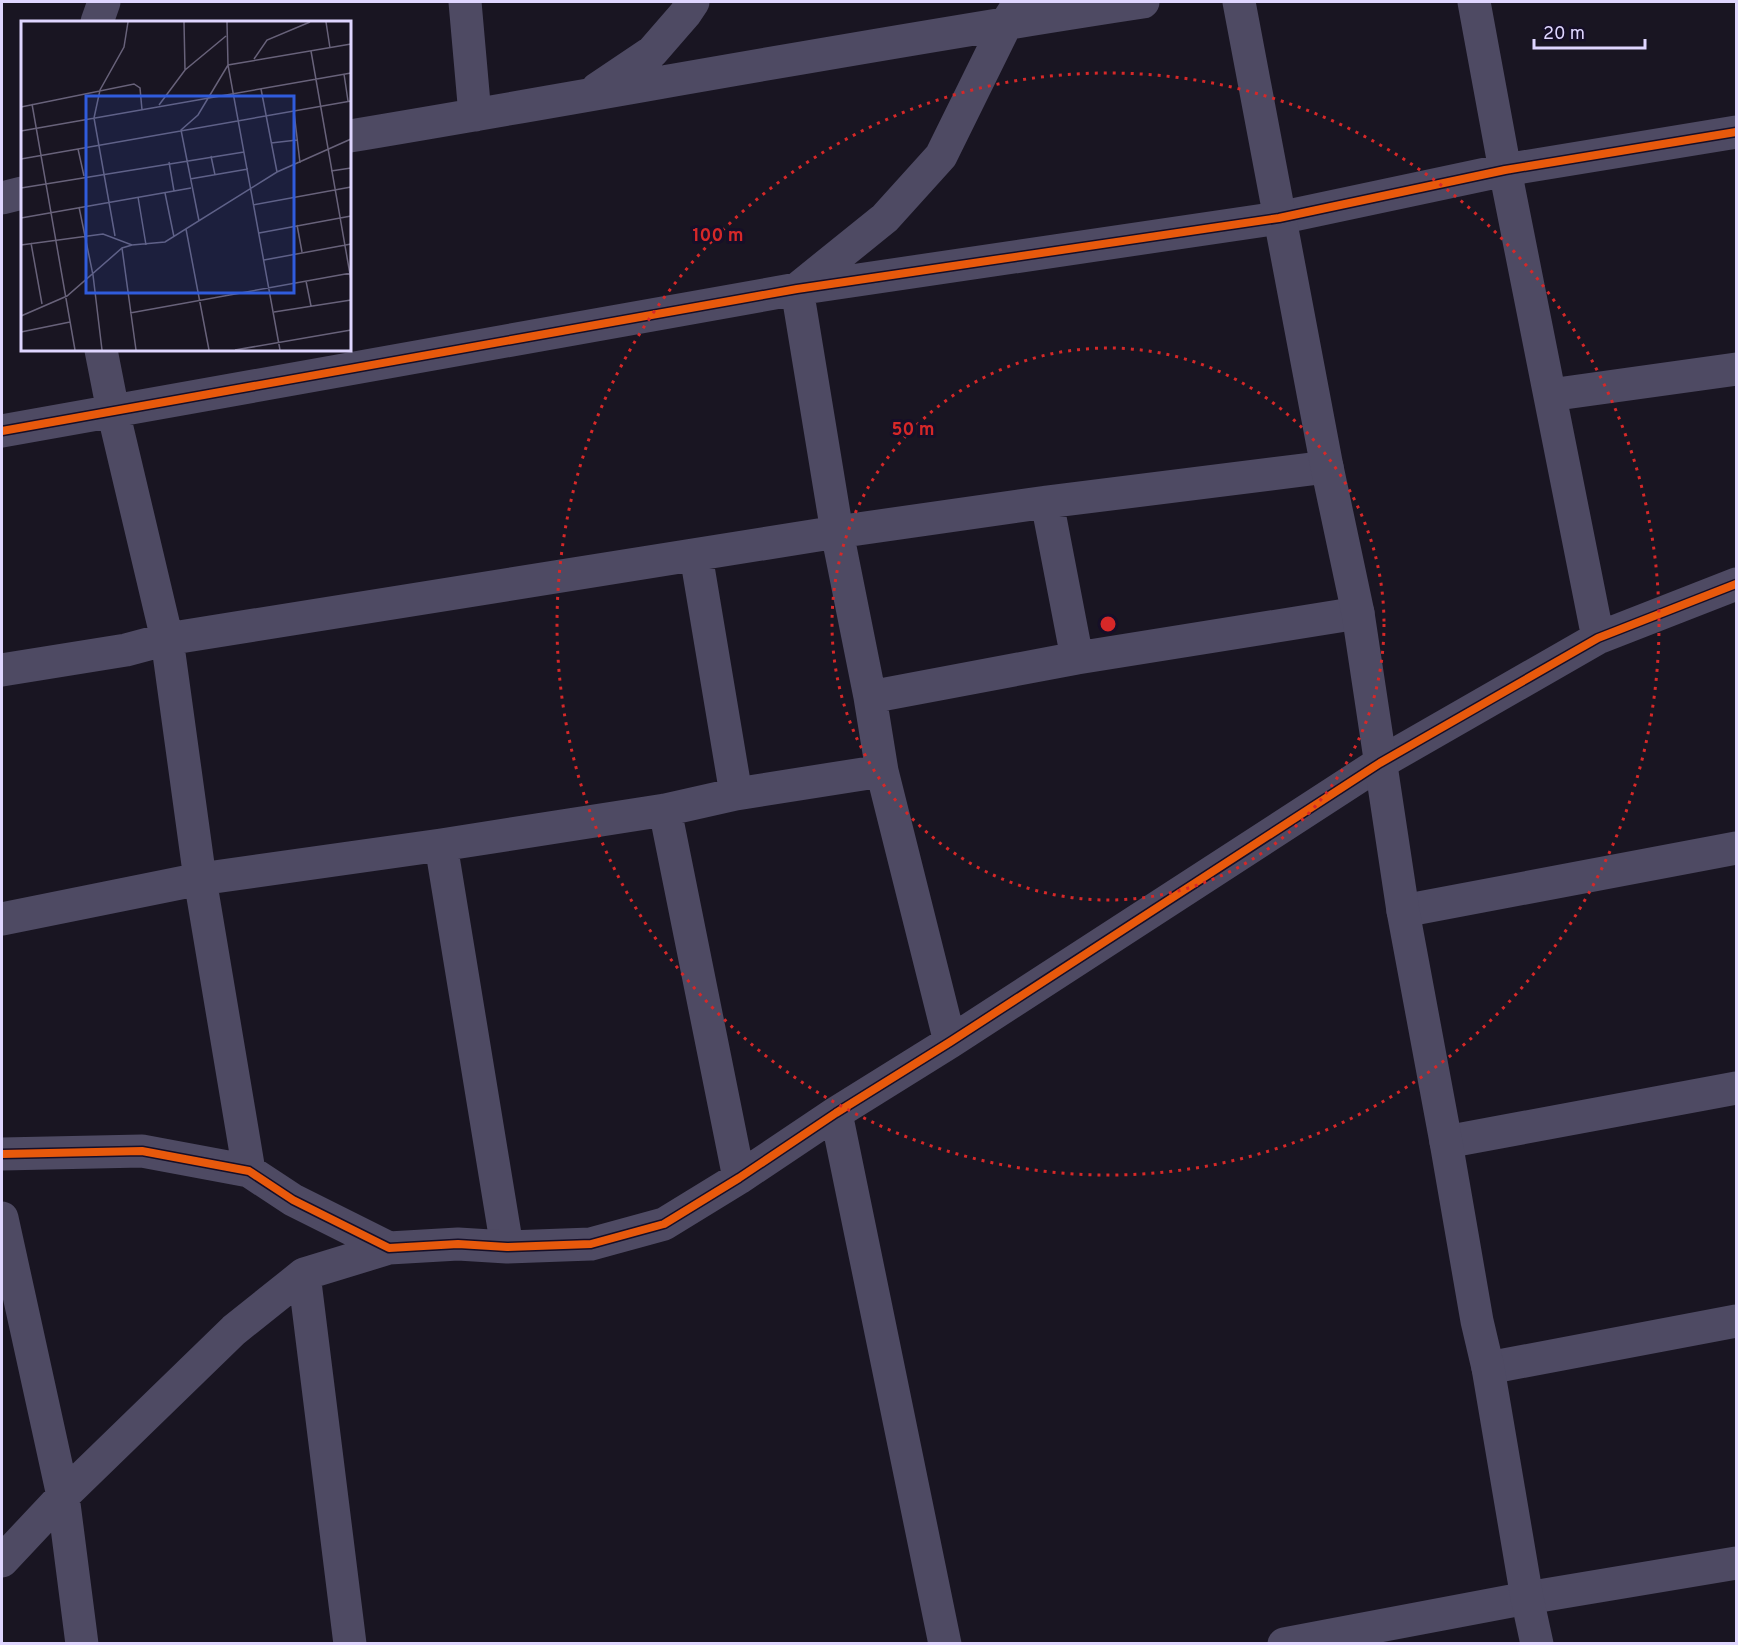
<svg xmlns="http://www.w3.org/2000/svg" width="1738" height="1645" viewBox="0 0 1738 1645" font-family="Overpass,sans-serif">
<rect width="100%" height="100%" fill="#191522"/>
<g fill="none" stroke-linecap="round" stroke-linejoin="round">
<path stroke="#4e4a63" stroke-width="33" d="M465,2l10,113
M1474,2l31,168 93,468
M97,22l7,-20
M597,89l55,-37 33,-38 8,-12
M350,136c264,-44 528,-94 793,-134
M2,198l20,-5
M101,350l12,61 54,228 33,240 49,292
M1550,395l186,-26
M2,431l795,-142 482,-71 226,-48 231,-38
M1047,502l30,156
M696,555l40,239
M2,670l124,-20 41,-11 670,-107 210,-30 280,-35
M870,697l207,-39 281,-45
M665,810l74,368
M441,845l66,402
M1403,911l333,-63
M2,919l198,-40 241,-34 224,-35 71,-16 146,-23
M950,1042l-68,-271 -12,-74 -33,-165 -40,-243 88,-71 56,-62 66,-134 13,-20
M836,1113l109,531
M1446,1142l290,-54
M2,1154l140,-3 107,20 44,29 96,48 69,-4 49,3 84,-3 73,-20 75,-46 97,-65 114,-71 430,-279 218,-125 138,-54
M2,1218l61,278 19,148
M304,1274l46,370
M1488,1368l248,-47
M2,1561l61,-65 171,-166 70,-56 85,-26
M1284,1644l243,-46 209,-35"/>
<path stroke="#4e4a63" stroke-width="33" d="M1239,2l88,465 31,146 45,298 43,231 31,179 11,47 39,230 10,46"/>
<defs>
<path id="cycleway" d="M2,431l795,-142 482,-71 226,-48 231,-38
M2,1154l140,-3 107,20 44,29 96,48 69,-4 49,3 84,-3 73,-20 75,-46 97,-65 114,-71 430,-279 218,-125 138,-54"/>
</defs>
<use href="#cycleway" stroke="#160f28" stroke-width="11"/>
<use href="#cycleway" stroke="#e8590c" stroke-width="8"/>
</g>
<g fill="none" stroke="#d62828" stroke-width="3" stroke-dasharray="3 6">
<circle cx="1108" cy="624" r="276"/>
<circle cx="1108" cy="624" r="551"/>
</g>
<g transform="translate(21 21)">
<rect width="330" height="330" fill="#191522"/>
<path fill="none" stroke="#68627a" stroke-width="1.5" d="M163,1l1,48M206,1l1,43 52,285M305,1l4,26M290,30l40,229M233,38l13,-19 43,-18M323,53l4,27M240,68l16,83M11,83l43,246M138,84l26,-35 41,-34M0,86l113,-23 6,4 2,22M273,91l6,51M0,110l330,-58M250,122l26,-3M57,128l6,27M190,135l4,19M0,138l330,-58M148,141l5,29M310,150l20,-3M169,158l58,-10M0,167l223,-36M144,172l9,44M117,176l8,48M232,184l98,-18M58,186l14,68 9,75M0,197l170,-30M178,200l-18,-91 17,-15 30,-50 123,-21M276,204l5,27M165,208l23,121M238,212l92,-17M94,215l-21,-118 6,-28 24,-43 4,-25M10,222l11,61M0,224l82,-11 29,11 33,-3 112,-70 74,-33M101,227l14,102M243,239l87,-16M285,260l5,25M253,291l77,-12M109,292l221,-40M0,295l46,-20 55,-48 10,-3M0,311l49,-10M214,329l116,-20"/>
<path fill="#305cdc" fill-opacity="0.15" stroke="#305cdc" stroke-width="3" d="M65,75h208v197h-208z"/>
<rect width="330" height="330" fill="none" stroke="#dfd6ff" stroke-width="3"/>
</g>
<circle cx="1108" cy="624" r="9" fill="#d62828" stroke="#160f28" stroke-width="3"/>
<g font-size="18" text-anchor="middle" font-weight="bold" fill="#d62828" stroke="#160f28" stroke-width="6" stroke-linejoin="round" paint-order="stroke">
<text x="718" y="241">100 m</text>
<text x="913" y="435">50 m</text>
</g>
<rect width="1738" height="1645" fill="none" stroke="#dfd6ff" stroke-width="6"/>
<path d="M1534 39v9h111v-9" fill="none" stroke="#dfd6ff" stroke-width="3"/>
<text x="1543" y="39" font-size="18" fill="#dfd6ff" stroke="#160f28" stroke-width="4.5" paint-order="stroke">20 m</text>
</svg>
